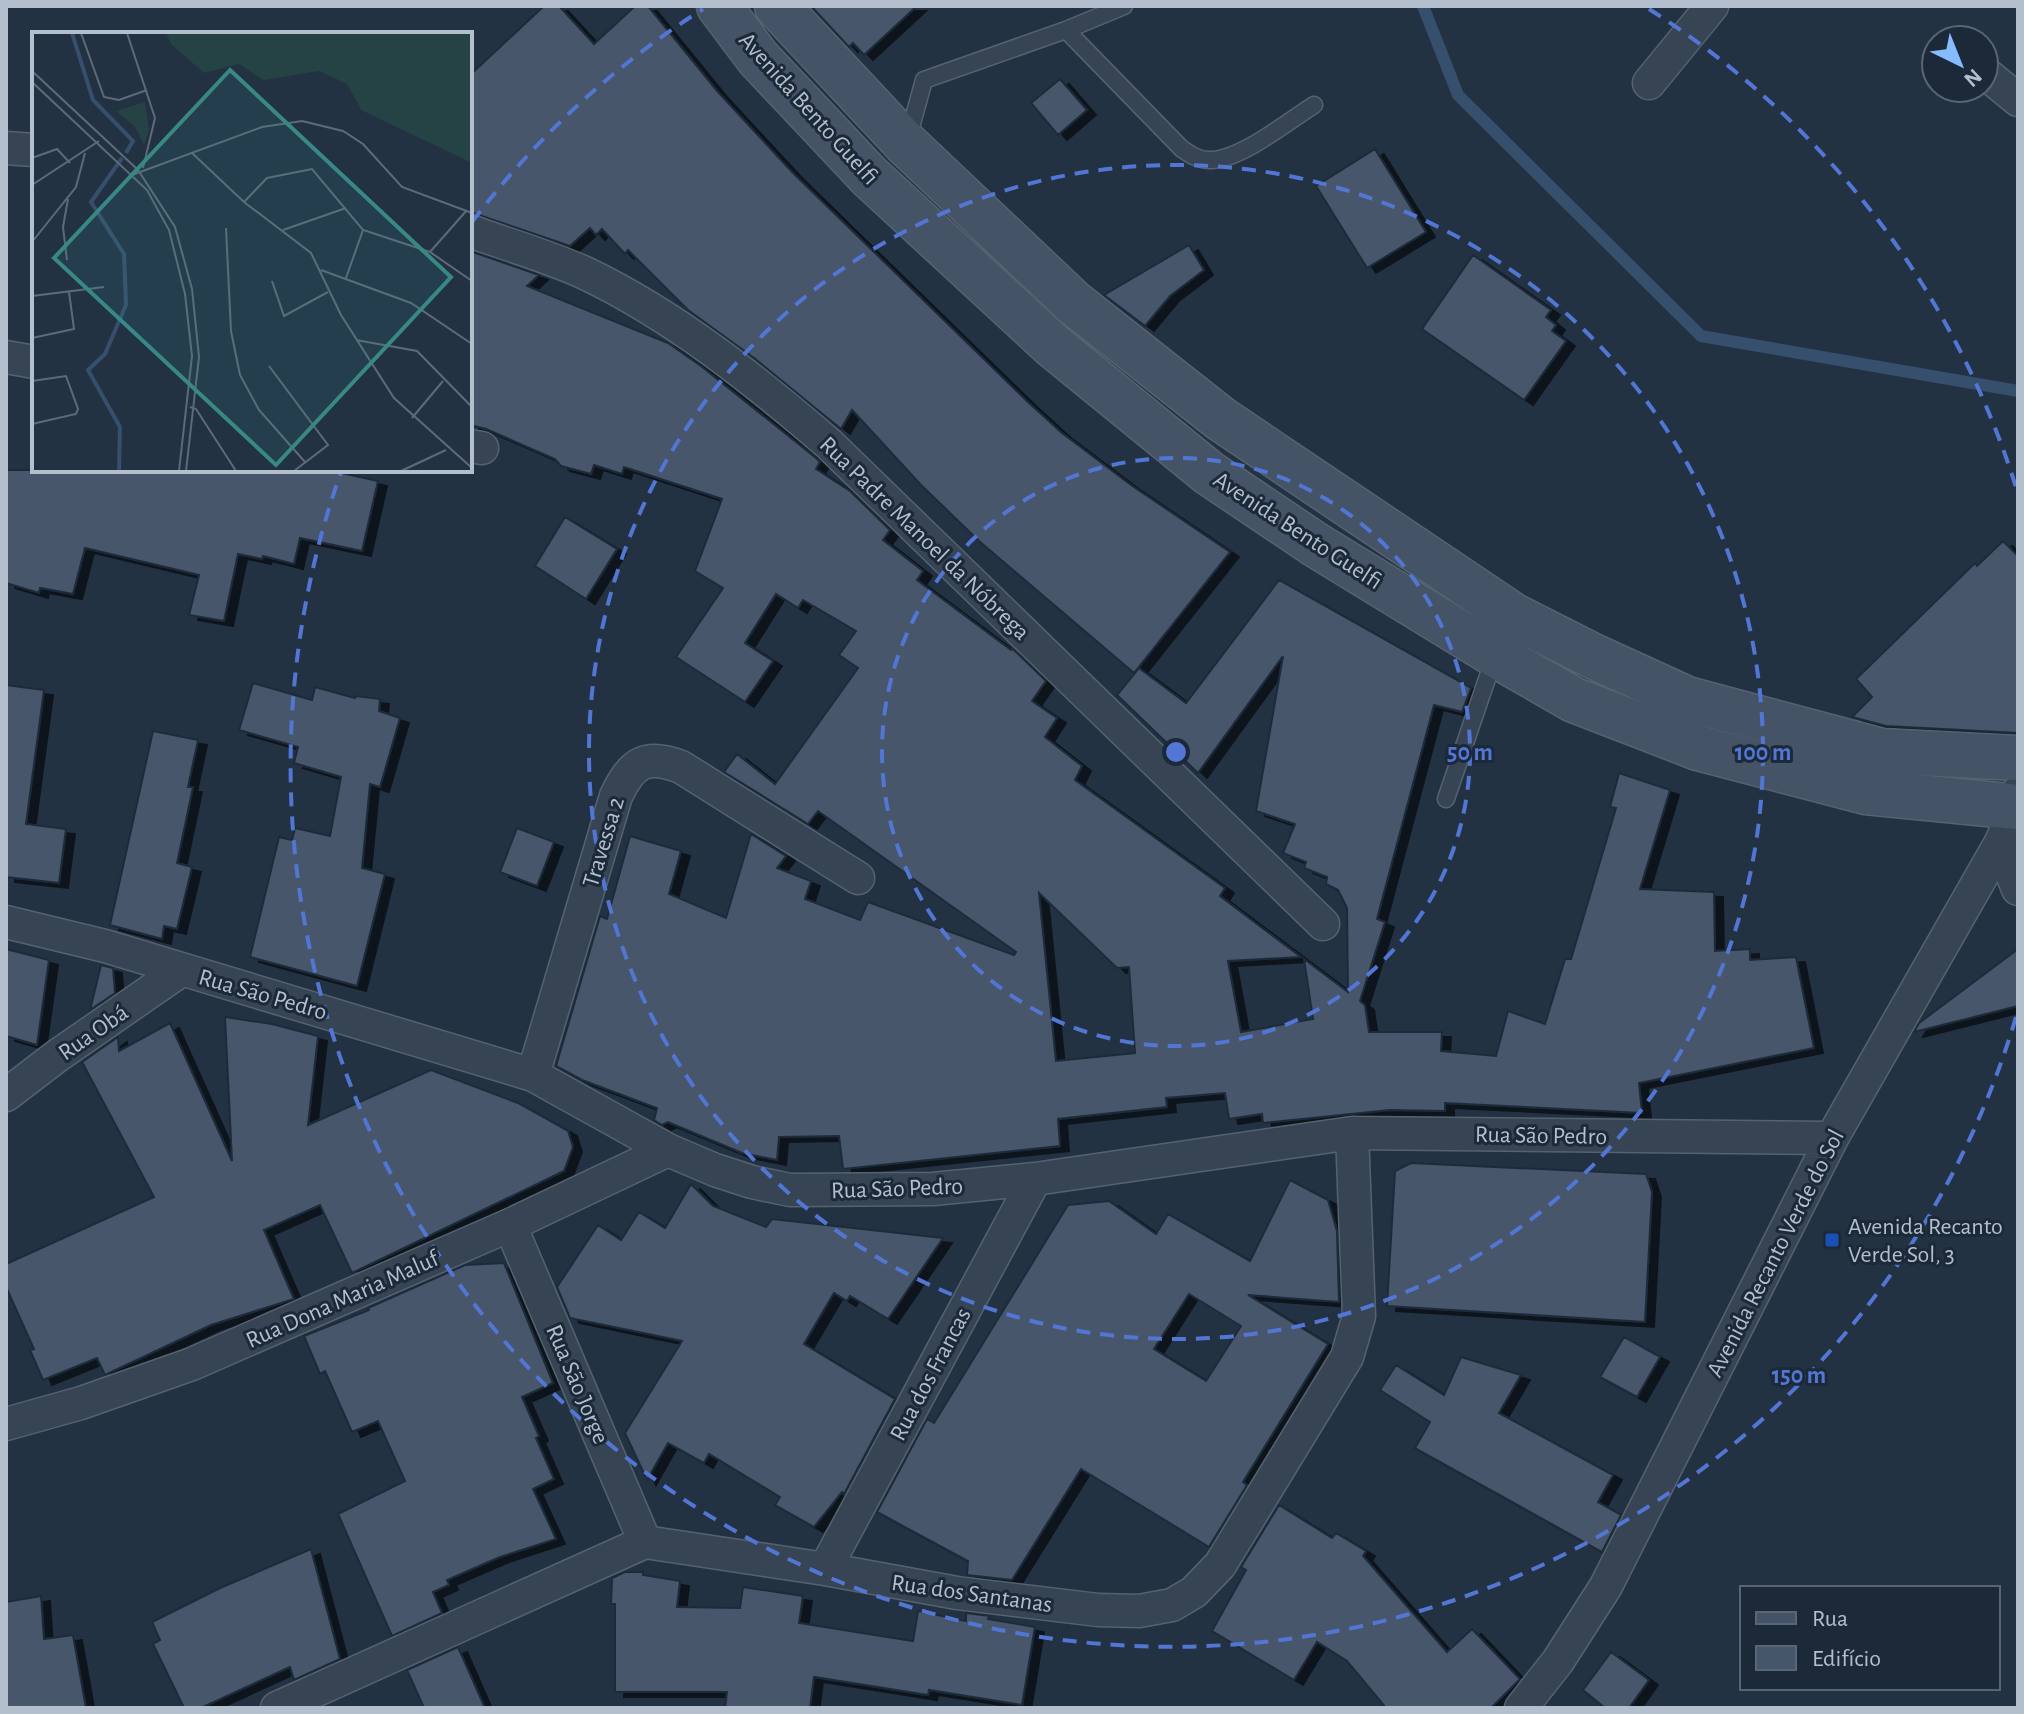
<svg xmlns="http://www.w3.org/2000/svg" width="2024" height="1714" viewBox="0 0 2024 1714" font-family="'Alegreya Sans',sans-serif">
<defs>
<filter id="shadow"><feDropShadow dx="9" dy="5" stdDeviation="0" flood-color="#0009"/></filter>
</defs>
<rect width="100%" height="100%" fill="#233243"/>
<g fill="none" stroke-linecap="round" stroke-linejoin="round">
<path stroke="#354f6c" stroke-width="12" d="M1423,6l35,89 243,241 317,55"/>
</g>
<path fill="#46566a" stroke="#1e2b3a" stroke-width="2" fill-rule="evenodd" filter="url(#shadow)" d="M544,6h15l35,38 41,-38h13l70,86 75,81 236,230 33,30 69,52 99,67 -96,121 -155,-132 -58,-56 -69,-75 -11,19 -87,-71 -66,-48 -60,-60 -3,4 -23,-25 -6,6 -6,-7 -20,18 -100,-34v-137z
M811,6h106l-53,49 -11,-12 -4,4z
M1060,79l27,31 -29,25 -27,-32z
M1375,149l51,83 -59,36 -51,-82z
M1189,245l15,25 -34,26 -25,30 -41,-31z
M470,251l69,24 -12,11 141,57 33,23 115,92 4,4 -4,7 34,22 40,39 -7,10 40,31 -6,9 94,70 1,-2 34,33 -14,20 25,17 -12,19 37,29 -7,14 150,108 -5,8 81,61 -73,4 13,71 72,-13 -9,-60 44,33 -1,-84 -9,-18 -12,-6 1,-7 -23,-9 2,-6 -23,-9 12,-29 -39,-13 27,-155 -85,117 -81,-78 22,-27 47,35 93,-123 192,108 -9,24 -28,-7 -57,214 8,3 -25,79 5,4 4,27h73l-1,19 55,5 12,-45 37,13 20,-65h6l45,-151 -6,-1 9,-34 51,17 -30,99 74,3 1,59 35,-2v11l46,-3 18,91 -175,35 3,30 -197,-10v8l-55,-1 -127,13 -1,-9 -33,5 -4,-26 -59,5 1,9 -109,12 2,27 -217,23 -4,-33 -60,1 -2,23 -35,-7 -74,-31 -6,3 -8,-5 3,-12 -75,-28 -26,-14 44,-150 7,3 23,-83 51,15 -12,43 57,24 25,-84 35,22 -9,12 34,13 -6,18 55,21 8,-18 146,53 2,-3 -198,-141 -10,13 -84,-52 13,-18 38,30 83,-116 -19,-13 17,-24 -53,-31 -5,8 -22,-14 -31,49 28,18 -28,41 -69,-45 47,-69 -28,-17 27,-72 -98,-32 -2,7 -28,-9 -3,9 -30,-8 -6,-7 -69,-30 -16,-4zM1039,893l78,75 12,-1 6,86 -79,8z
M1473,255l78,55 -5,7 10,8 -4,6 14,10 -42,59 -102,-71z
M6,470h322l50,11 -16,70 -62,-13 -6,26 -31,-8 -1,3 -24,-5 -14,67 -35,-6 10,-40 -114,-27 -12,46 -33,-6 -1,5 -33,-10z
M565,517l52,32 -31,50 -51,-33z
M2003,541l15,15v177l-132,-7 -34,-9 20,-20 -16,-18 119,-116 2,3z
M253,683l59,17 3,-13 40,11 1,-2 24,3 -1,12 21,7 -20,69 -10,-3 -8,84 23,6 -28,112 -107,-29 29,-120 13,3 3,-12 35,8 11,-59 -47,-14 4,-16 -59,-17z
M6,685l38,5 -18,134 40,5 -7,54 -53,-6z
M153,731l45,9 -10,47h5l-16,76 15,4 -15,62 -13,-3 -2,13 -52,-14z
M517,828l37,14 -17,44 -37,-14z
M6,949l43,11 -12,85 -31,-9z
M2018,949v57l-104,26 5,-9z
M101,965l12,3 2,25 -25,17z
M225,1017l47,7 46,12 -10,89 123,-55 87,33 50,28 5,16 -9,24 -212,102 -32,-68 -56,25 30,69 -83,26 -106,50 -8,-17 -54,22 -13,-30 4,-1 -28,-62v-23l148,-67 -72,-135 36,-25 1,14 51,-28 62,138z
M1411,1163l235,11 6,18 -7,130 -258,-16 8,-135z
M1290,1180l38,20 9,31 2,71 -91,-7 80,49 -85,138 4,3 -38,62 -128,-78 -69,111 -45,-5 1,-14 -91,-49 50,-93 7,4 134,-218 41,-4 47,33 12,-20 82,47zM1189,1294l52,32 -35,55 -52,-32z
M691,1184l22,22 53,21 6,-8 171,19 -55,81 -38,-23 -3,5 -13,-8 -30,51 91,55 -51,95 -2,-2 -28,35 -39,-22 5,-8 -71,-43 -5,9 -36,-20 -21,37 -22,-47 57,-92 -112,-23 -13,-31 41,-62 23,15 18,-28 26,16z
M504,1263l49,120 -31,14 17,39 -3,2 18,41 -21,10 23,50 -56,18 -53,23 2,5 -16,7 9,21 -50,23 -54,-122 67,-33 -27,-60 -26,11 -27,-61 -5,3 -16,-38 65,-26 -1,-2 97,-43z
M1624,1337l36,20 -23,40 -37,-20z
M1461,1357l60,18 -22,38 114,62 -15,27 23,13 -19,37 -187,-104 15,-26 -50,-32 16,-25 48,30z
M1279,1505l53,33 4,-5 30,18 -3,5 84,96 25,-23 48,50 -29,29h-105l-39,-47 -30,-19 -23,38 -82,-49 34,-61 -5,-3z
M311,1549l29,110 -46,21 -4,-13 -89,41h-17l-31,-64 7,-4 -8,-18 68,-34z
M625,1572h18v3l37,6 -3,26 63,1 3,-21 60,9 -4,27 114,18 5,-30 48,10v-8l24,3 -2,3 47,8 -13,78 -93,-15 -1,5 -114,-18 -4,31h-85l2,-16h-112v-88h-4l1,-26z
M41,1596l3,43 29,-4 13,73h-80v-106z
M458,1647l27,61h-61l-17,-38z
M1611,1652l38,28 -20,28h-24l-22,-18z"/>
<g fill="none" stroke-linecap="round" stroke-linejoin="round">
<defs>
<path id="lane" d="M1066,30l58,-24
M908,138l16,-58 142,-50 116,119c9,6 18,12 30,11 31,-2 75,-38 102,-55
M1446,799l42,-123 10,-17"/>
<path id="street" d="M1984,72l34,28
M1649,83l63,-77
M6,148l28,2
M470,231c38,14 78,25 115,42 88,42 170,107 244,171l494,480
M6,357l28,5
M470,446l12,2
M2000,844l18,45
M6,922l99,24 428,129 135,75 47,20 37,12 38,8 143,-1 102,-10 317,-46 480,5
M533,1075l83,-279c16,-33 29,-43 65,-29l177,111
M6,1095l51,-39 124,-86
M510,1225l135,317
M6,1424l75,-21 111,-39 318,-139 158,-75
M825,1569l210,-390
M277,1708l368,-166 180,27 132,24 141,17 41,1 33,-6 22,-13 26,-27 127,-208 12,-41 -7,-183
M1521,1708l37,-47 48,-75 226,-448 168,-294 17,-37 1,-15"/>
<path id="secondary" d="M719,6l39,52 111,118 183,169 157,128 107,72 183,112 75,43 124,48 168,44 152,15
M777,6l129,138 168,159 147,116 293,197 81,41 92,42 195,52 136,7"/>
</defs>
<use href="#lane" stroke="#556270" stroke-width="19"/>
<use href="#street" stroke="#556270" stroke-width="35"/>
<use href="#secondary" stroke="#556270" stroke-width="47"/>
<use href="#lane" stroke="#374453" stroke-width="16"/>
<use href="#street" stroke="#374453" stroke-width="32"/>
<use href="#secondary" stroke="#455366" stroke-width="44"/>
</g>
<g fill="none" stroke="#5276d4" stroke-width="4" stroke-dasharray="14 10">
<circle cx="1176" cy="752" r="294"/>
<circle cx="1176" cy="752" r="587"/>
<path d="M2016 1017A881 881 0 1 1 341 472M472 222A881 881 0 0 1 703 9M1649 9A881 881 0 0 1 2016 487"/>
</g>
<rect fill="#1a4fb4" stroke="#1c2938" stroke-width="3" x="1824" y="1232" width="16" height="16" rx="4"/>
<g text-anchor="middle" stroke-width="6" stroke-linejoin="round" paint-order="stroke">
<g font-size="24" fill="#b4bfcd" stroke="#1c2938">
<text transform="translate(809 108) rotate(48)" y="8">Avenida Bento Guelfi</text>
<text transform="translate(1298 530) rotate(33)" y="8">Avenida Bento Guelfi</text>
<text transform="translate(925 538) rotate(44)" y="8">Rua Padre Manoel da Nóbrega</text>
<text transform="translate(603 842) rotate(-73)" y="8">Travessa 2</text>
<text transform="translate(263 994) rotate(16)" y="8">Rua São Pedro</text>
<text transform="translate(93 1032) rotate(-35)" y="8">Rua Obá</text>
<text transform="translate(1541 1135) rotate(1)" y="8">Rua São Pedro</text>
<text transform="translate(897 1188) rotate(-2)" y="8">Rua São Pedro</text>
<text transform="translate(1775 1253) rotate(-63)" y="8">Avenida Recanto Verde do Sol</text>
<text transform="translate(342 1299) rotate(-24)" y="8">Rua Dona Maria Maluf</text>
<text transform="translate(930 1374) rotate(-62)" y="8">Rua dos Francas</text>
<text transform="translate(578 1384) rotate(67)" y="8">Rua São Jorge</text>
<text transform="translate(972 1593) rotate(8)" y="8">Rua dos Santanas</text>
</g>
<g font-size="24" fill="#b4bfcd" stroke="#1c2938" text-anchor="start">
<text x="1848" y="1234">Avenida Recanto<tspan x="1848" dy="28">Verde Sol, 3</tspan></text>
</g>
</g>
<g transform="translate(32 32)">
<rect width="440" height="440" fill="#233243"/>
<path d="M134,1h306v130l-111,-53 -14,-26 -28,-13 -56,9 -24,-16 -35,9 -33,-29zM113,70l4,28 -5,15 -9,-18 -19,-16z" fill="#254244"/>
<path fill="none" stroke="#354f6c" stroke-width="4" d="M40,1l21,67 40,41 -7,12M87,439l1,-44 -32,-57 17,-16 21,-49 -2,-51 -33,-52 31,-44"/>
<path fill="none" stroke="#5d6a7a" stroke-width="2" d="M49,1l23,64 15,3 28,-10M95,1l28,85 -12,50M0,39l106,99 37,57 17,62 7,68 -13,114M0,50l115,108 22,40 16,64 7,62 -13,115M160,121l52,49 67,51 30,62 53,83 78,70M0,126l25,-9 13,14M100,143l130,-48 40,-6 41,10 20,13 39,43 70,26M0,153l67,-44M212,170l23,-24 45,-9 51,61 67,22 42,29M194,196l5,103 9,44 19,35 46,52M251,198l63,-22M0,210l44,-55 9,-34M398,220l37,-42M35,228l-4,-33 5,-28M289,238l90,33 61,41M314,246l17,-48M240,249l12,35 44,-24M0,264l72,-9M0,306l42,-9 -5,-37M324,308l61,11 55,56M237,334l59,79 -34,26M0,349l34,-5 12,33 -2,5 -44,10M158,375l6,2 40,62M380,386l31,-37M369,439l45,-21"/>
<path fill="#388886" fill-opacity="0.15" stroke="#388886" stroke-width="4" d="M198,38l221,207 -175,188 -222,-207z"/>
<rect width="440" height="440" fill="none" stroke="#b4bfcd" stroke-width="4"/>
</g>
<circle cx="1176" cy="752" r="12" fill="#5276d4" stroke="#1c2938" stroke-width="4"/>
<g font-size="24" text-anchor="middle" font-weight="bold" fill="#5276d4" stroke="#1c2938" stroke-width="6" stroke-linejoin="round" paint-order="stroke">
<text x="1470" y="760">50 m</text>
<text x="1763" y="760">100 m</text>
<text x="1799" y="1383">150 m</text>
</g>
<rect width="2024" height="1714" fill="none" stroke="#b4bfcd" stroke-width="16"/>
<rect x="1740" y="1586" width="260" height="104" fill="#1c2938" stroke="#596574" stroke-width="2"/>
<rect x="1756" y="1612" width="40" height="12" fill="#455366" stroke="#596574" stroke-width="2"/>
<text x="1812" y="1626" font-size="24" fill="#b4bfcd">Rua</text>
<rect x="1756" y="1646" width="40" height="24" fill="#46566a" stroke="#596574" stroke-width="2"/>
<text x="1812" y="1666" font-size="24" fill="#b4bfcd">Edifício</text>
<g transform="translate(1960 64) rotate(137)"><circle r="38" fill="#1c2938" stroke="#596574" stroke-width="2"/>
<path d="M0-6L14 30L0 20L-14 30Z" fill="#87bbff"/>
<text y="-12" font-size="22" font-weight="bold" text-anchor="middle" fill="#b4bfcd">N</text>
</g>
</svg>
